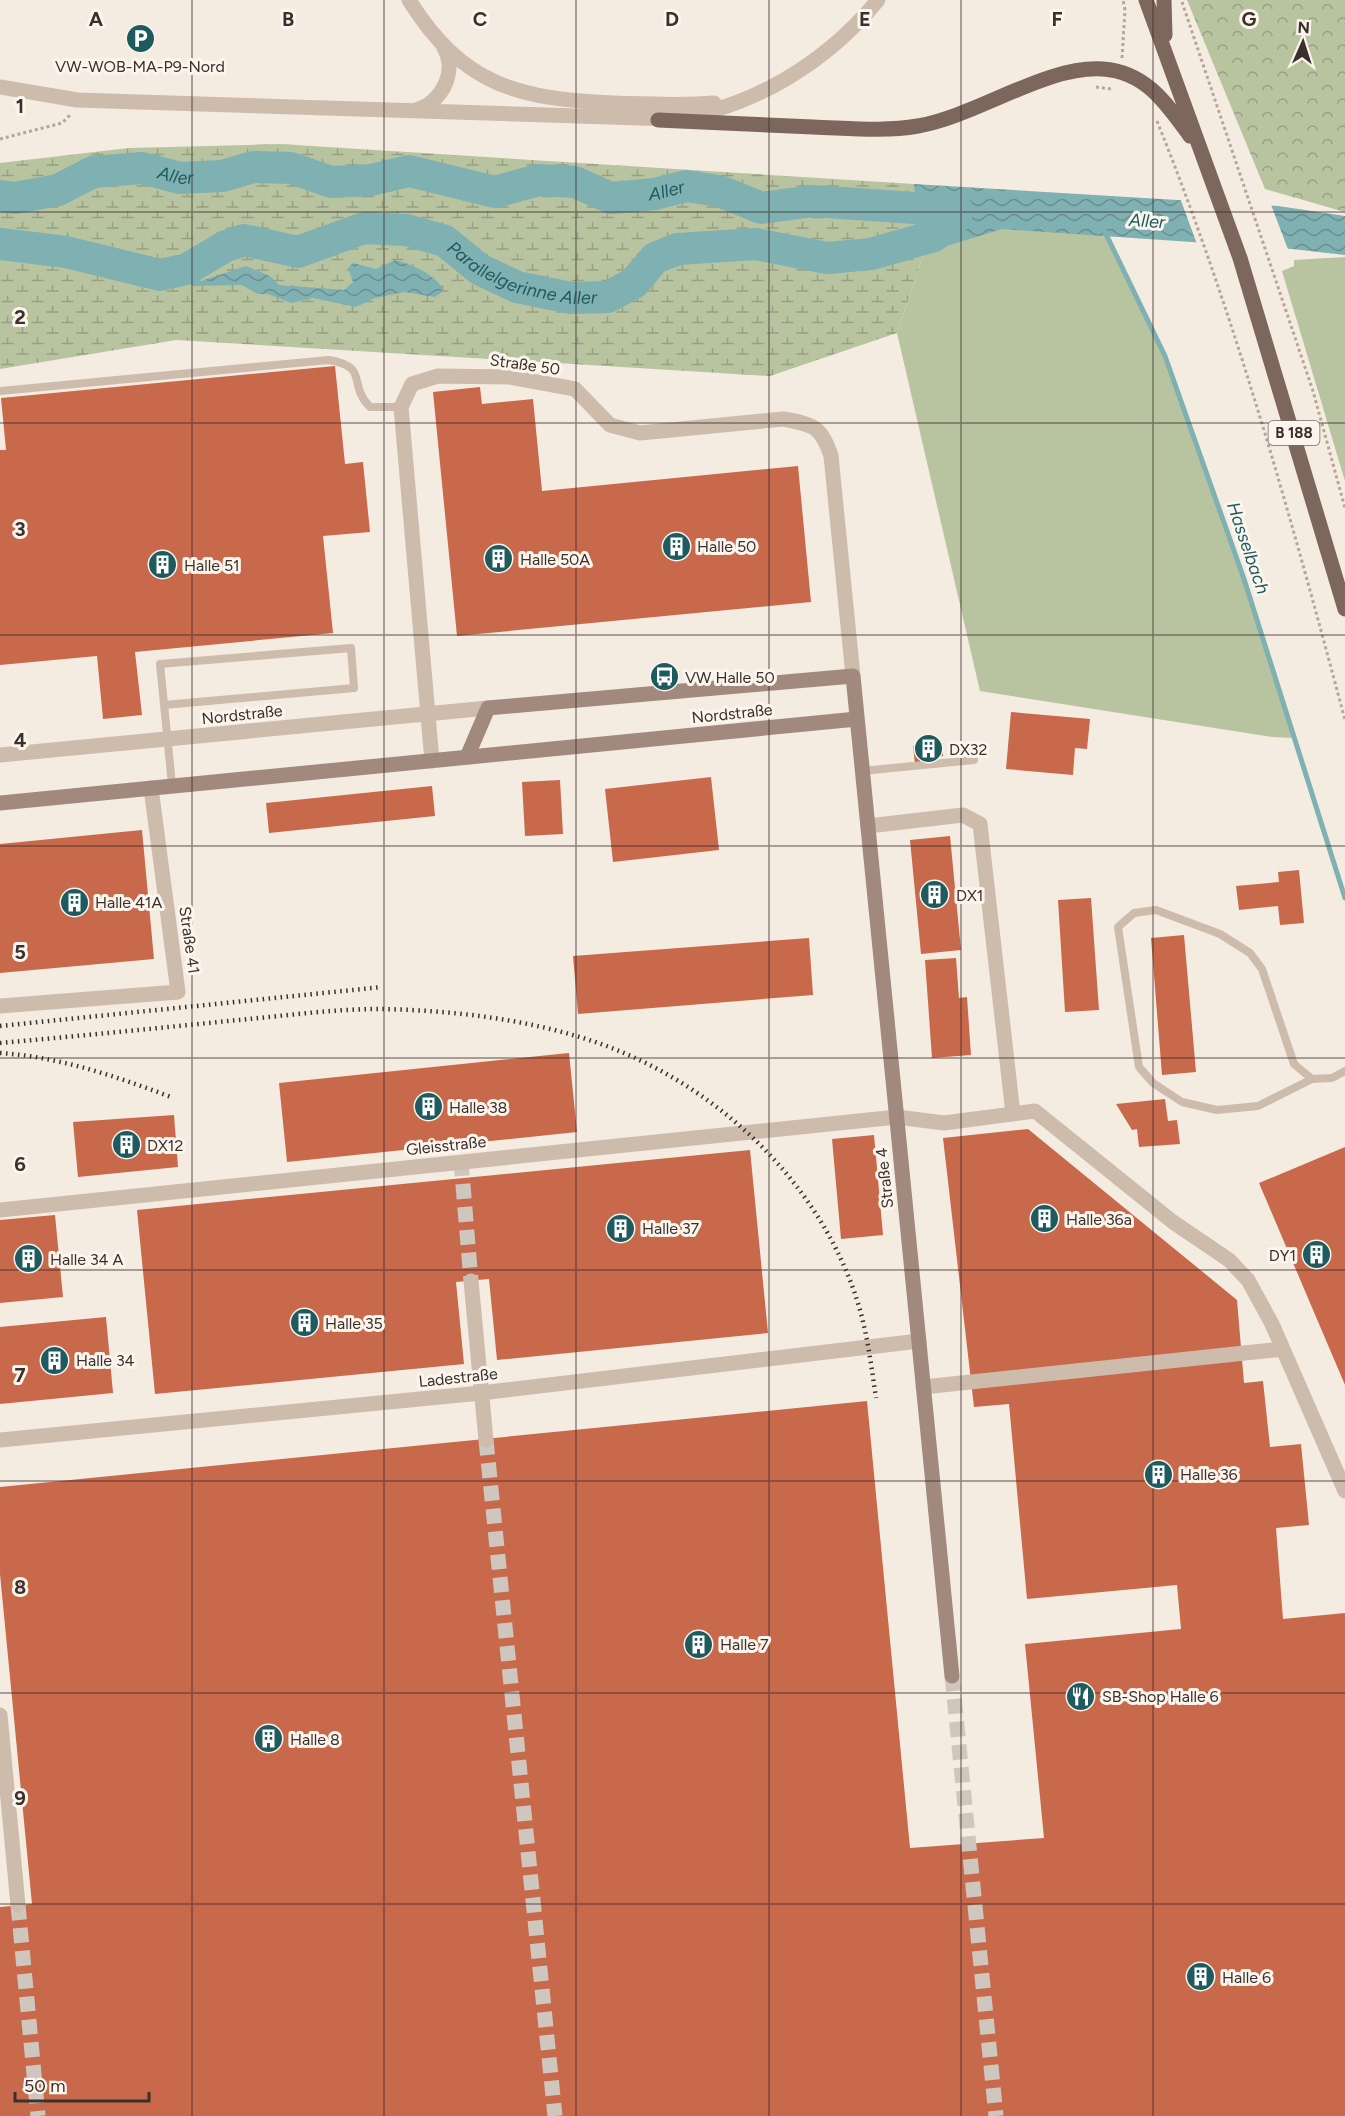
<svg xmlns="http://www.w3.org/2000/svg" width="1345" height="2116" viewBox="0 0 1345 2116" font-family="Figtree,sans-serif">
<defs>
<pattern id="forest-crowns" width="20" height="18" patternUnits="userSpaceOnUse" patternTransform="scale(1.5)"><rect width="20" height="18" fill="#b8c4a0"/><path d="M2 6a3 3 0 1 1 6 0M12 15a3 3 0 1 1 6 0" fill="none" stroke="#97a083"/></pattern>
<pattern id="wetland-marsh" width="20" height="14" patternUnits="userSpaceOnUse" patternTransform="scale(1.5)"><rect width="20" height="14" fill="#b8c4a0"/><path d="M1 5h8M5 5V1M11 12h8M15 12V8" fill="none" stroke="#97a083"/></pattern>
<pattern id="water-waves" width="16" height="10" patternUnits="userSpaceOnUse" patternTransform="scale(1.5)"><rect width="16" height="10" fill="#7fb0b2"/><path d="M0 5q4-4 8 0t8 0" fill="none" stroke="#699091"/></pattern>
</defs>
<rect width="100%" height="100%" fill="#f4ebe1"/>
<path fill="#b8c4a0" d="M1098,217l67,139 79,223 50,159 -22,-1 -292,-46 -83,-358 27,-80 10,-17z
M1345,257v224l-63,-210 12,-5v-6z"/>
<path fill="url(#forest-crowns)" d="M1187,0h158v212l-80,-23z"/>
<path fill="url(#wetland-marsh)" d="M280,144l634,40 2,43 8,26 -27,80 -127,43 -594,-36 -176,29v-206l129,-15z"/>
<path fill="url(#water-waves)" d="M914,184l364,22 67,10v39l-53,-6 -290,-20 -78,24 -8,-26z
M395,260c16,4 37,13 47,27l-1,6 -6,4 -30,-5 -30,6 -19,9 -43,-9 -22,5 -23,-9h-10l-16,-9 -49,1 -6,-6v-11l6,8 8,4 45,-15 24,10 9,9 65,5 9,-8 -5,-14 5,-5 23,6z"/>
<path fill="#f4ebe1" d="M1180,198l90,4 19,50 -91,-5z"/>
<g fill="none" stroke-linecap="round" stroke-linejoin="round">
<path stroke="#7fb0b2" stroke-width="5" d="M1105,232l60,124 79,223 101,319"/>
<g stroke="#7fb0b2" stroke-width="32">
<path id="s1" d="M0,196l15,2 43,-8 35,-18 49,-4 38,10 42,-2 32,-9 37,1 40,14 40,-2 38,-9 86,21 44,-12 36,2 36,16 44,-4 31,-8 33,5 43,17 51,-7 145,10"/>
<path id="s2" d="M0,244l66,8 94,23 27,-6 39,-23 18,-6 54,12 66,-24 42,2 39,11 34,28 38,18 54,11 37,-1 26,-14 21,-25 23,-9 78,-5 71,14 44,-4 63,-18 22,-19"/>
</g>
</g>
<path fill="#c8694b" d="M335,366l10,98 18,-2 7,70 -47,4 10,97 -198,19 7,63 -39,4 -6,-63 -97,9v-215h6l-5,-52z
M480,387l2,17 51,-5 9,92 256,-25 13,136 -354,34 -24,-244z
M1011,712l79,7 -3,30 -12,-1 -2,27 -67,-6z
M943,744v12l-14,2 1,5 -15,1 -2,-18z
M711,777l8,73 -106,12 -8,-73z
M560,780l3,54 -38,2 -3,-54z
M432,786l3,30 -166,17 -3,-30z
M142,830l12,129 -154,14v-129z
M950,836l11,114 -40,4 -11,-114z
M1299,870l5,53 -24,2 -2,-19 -39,4 -3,-24 43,-4 -1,-10z
M1091,898l8,112 -34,2 -7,-112z
M1184,935l12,137 -34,3 -11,-137z
M809,938l4,57 -235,19 -5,-58z
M956,958l3,40 8,-1 4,58 -39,3 -7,-98z
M569,1053l8,79 -290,30 -8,-79z
M1165,1099l3,22 9,-1 3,24 -41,3 -2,-18 -5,1 -16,-26z
M174,1115l4,52 -100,10 -5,-55z
M1028,1129l209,171 7,83 19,-2 7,66 31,-3 8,81 -33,3 7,91 62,-6v503h-1345v-209l32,-3 -32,-330v-87l867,-86 43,447 134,-10 -19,-194 156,-15 -4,-44 -150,14 -18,-195 -35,3 -31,-269z
M874,1135l9,100 -42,4 -9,-100z
M1345,1147v238l-86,-202z
M750,1150l18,183 -271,27 -8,-81 -33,3 8,82 -309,30 -18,-184z
M55,1215l8,82 -63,6v-83z
M106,1317l7,76 -113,11v-77z"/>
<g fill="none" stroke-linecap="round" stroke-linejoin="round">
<path stroke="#cfc6bd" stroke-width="15" stroke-dasharray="15 8" stroke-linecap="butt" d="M461,1161l10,120
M486,1440l69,676
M18,1905l20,211"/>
<path stroke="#cfc6bd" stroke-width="15" stroke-dasharray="15 8" stroke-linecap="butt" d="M952,1676l44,440"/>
<path stroke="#b9a596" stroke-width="3" stroke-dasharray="3 3" stroke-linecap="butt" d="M1182,2l131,389 32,117
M1122,58l3,-48 -2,-10
M1096,87l15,2
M1157,121c78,194 134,396 188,599
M0,139l62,-16 9,-9"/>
<path stroke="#cdbbac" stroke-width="8" d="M0,391l329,-31c41,7 18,24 41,47h31
M164,705l190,-17 -3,-40 -191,16c4,41 8,81 12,121
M862,771l112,-11
M1312,1079l-18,-15 -32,-95 -12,-16 -30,-19 -64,-24 -22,3 -16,14 21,140 14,16 29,19 35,8 41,-4 54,-27 20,-1 13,-7"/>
<path stroke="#cdbbac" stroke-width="15" d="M409,0c53,85 109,99 204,103 34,1 67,3 101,0
M0,87l77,13 594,19c81,-10 156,-57 207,-119
M416,110c25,-7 42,-38 28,-62
M0,755l488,-47
M432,761l-31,-354 11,-23 26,-8 72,1 65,12 35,36 30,8 143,-14c30,5 39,8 48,37l22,220
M868,826l95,-11 17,9 33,290
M0,1006l178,-14 -27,-204
M0,1210l897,-93 47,6 91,-12 138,111 56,38 19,20 24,44 73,167
M471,1281l15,159
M923,1387l360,-38
M0,1440l481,-47 438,-52
M0,1715l18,190"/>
<path stroke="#a18a7d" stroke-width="15" d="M467,757l21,-49 365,-32 99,1000
M0,803l857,-84"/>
<path stroke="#7d675c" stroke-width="15" d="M1146,0l94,258 105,351
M1164,0l1,35
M658,120c52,2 103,5 155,7 34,1 71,5 105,-1 61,-11 128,-61 185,-57 43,3 64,35 87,67"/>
<path stroke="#3b302b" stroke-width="4.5" stroke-dasharray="1.5 4.5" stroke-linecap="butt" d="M0,1026l382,-39
M0,1043c79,-7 159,-15 238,-23 46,-4 94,-11 140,-11 73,1 151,10 220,34 116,40 219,136 258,254 11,33 15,67 20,101
M0,1053c60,4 115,23 171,44"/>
</g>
<path fill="none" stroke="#3b302b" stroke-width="1.5" stroke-opacity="0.55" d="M192,0v2116M384,0v2116M576,0v2116M769,0v2116M961,0v2116M1153,0v2116M0,212h1345M0,423h1345M0,635h1345M0,846h1345M0,1058h1345M0,1270h1345M0,1481h1345M0,1693h1345M0,1904h1345"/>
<defs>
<symbol id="parking-disc" viewBox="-11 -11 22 22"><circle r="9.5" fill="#1f5a5e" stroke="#fbf5ee"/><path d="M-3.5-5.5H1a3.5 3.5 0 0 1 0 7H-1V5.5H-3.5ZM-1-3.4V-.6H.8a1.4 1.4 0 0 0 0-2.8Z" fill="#fff"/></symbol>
<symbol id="building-disc" viewBox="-11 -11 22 22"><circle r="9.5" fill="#1f5a5e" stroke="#fbf5ee"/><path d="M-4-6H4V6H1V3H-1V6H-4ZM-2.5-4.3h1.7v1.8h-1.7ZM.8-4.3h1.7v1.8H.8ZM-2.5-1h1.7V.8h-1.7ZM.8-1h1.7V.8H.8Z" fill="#fff"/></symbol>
<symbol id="bus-disc" viewBox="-11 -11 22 22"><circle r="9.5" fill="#1f5a5e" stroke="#fbf5ee"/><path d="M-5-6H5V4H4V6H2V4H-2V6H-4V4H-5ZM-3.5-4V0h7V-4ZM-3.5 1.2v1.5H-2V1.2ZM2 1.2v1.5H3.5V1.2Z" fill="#fff"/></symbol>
<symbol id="restaurant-disc" viewBox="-11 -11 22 22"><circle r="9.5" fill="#1f5a5e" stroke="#fbf5ee"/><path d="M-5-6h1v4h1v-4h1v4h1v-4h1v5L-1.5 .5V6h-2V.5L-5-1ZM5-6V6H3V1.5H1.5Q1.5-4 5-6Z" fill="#fff"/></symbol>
</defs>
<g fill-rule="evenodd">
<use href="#parking-disc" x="124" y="22" width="33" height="33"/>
<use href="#building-disc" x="660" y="530" width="33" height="33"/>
<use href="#building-disc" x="482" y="542" width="33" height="33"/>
<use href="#building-disc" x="146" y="548" width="33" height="33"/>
<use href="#bus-disc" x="648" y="660" width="33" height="33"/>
<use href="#building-disc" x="912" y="732" width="33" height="33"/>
<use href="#building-disc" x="918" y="878" width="33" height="33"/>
<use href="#building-disc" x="58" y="886" width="33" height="33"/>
<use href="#building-disc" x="412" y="1090" width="33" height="33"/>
<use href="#building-disc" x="110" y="1128" width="33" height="33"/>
<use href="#building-disc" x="1028" y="1202" width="33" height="33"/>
<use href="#building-disc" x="604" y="1212" width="33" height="33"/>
<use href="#building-disc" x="1300" y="1238" width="33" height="33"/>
<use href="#building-disc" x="12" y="1242" width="33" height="33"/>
<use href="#building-disc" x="288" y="1306" width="33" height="33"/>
<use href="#building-disc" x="38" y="1344" width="33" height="33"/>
<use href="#building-disc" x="1142" y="1458" width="33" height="33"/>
<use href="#building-disc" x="682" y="1628" width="33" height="33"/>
<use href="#restaurant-disc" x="1064" y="1680" width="33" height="33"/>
<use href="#building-disc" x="252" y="1722" width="33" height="33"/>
<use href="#building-disc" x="1184" y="1960" width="33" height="33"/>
</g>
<g text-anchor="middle" stroke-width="6" stroke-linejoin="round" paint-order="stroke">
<rect fill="#fbf5ee" stroke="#756b66" stroke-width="1.5" x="1268.5" y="421" width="51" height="24" rx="4.5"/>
<g font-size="15" font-weight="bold" fill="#3b302b">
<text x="1294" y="438">B 188</text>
</g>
<g font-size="16" fill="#3b302b" stroke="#fbf5ee" text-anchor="start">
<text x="140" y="72" text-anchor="middle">VW-WOB-MA-P9-Nord</text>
<text x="697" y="552">Halle 50</text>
<text x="520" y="565">Halle 50A</text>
<text x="184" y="571">Halle 51</text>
<text x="685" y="683">VW Halle 50</text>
<text x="949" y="755">DX32</text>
<text x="956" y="901">DX1</text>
<text x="95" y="908">Halle 41A</text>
<text x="449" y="1113">Halle 38</text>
<text x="147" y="1151">DX12</text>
<text x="1066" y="1225">Halle 36a</text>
<text x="642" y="1234">Halle 37</text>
<text x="1296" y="1261" text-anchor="end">DY1</text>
<text x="50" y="1265">Halle 34 A</text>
<text x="325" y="1329">Halle 35</text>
<text x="76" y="1366">Halle 34</text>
<text x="1180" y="1480">Halle 36</text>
<text x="720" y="1650">Halle 7</text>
<text x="1102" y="1702">SB-Shop Halle 6</text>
<text x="290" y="1745">Halle 8</text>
<text x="1222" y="1983">Halle 6</text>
</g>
<g font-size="16" fill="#3b302b" stroke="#fbf5ee">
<text transform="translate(525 364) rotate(8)" y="6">Straße 50</text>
<text transform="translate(732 713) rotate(-6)" y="6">Nordstraße</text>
<text transform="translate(242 714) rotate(-6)" y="6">Nordstraße</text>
<text transform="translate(190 940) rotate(82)" y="6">Straße 41</text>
<text transform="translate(446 1145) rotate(-6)" y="6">Gleisstraße</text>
<text transform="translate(884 1178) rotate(-96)" y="6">Straße 4</text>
<text transform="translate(458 1377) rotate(-6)" y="6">Ladestraße</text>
</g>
<g font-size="18" font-style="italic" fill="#1f5a5e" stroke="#fbf5ee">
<text dy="6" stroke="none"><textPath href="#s1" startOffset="182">Aller</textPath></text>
<text dy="6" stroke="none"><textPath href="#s1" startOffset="686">Aller</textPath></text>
<text transform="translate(1147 221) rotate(4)" y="6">Aller</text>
<text dy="6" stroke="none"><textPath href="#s2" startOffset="550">Parallelgerinne Aller</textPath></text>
<text transform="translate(1248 548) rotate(71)" y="6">Hasselbach</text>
</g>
</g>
<g font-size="20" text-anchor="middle" font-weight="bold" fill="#3b302b" stroke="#fbf5ee" stroke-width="6" stroke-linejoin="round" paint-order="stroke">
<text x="96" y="26">A</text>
<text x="288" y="26">B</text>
<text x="480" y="26">C</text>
<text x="672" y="26">D</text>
<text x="865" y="26">E</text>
<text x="1057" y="26">F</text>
<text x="1249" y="26">G</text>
<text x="20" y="113">1</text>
<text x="20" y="324">2</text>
<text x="20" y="536">3</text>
<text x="20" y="747">4</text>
<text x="20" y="959">5</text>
<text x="20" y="1171">6</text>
<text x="20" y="1382">7</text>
<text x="20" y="1594">8</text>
<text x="20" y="1805">9</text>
</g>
<g transform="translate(1303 42) rotate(3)" stroke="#fbf5ee" stroke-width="4.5" paint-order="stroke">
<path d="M0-4.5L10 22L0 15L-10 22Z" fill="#3b302b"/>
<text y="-9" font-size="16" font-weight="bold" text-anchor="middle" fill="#3b302b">N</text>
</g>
<path d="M15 2092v9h134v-9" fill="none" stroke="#3b302b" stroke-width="3"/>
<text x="24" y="2092" font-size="18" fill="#3b302b" stroke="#fbf5ee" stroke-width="4.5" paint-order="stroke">50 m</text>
</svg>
